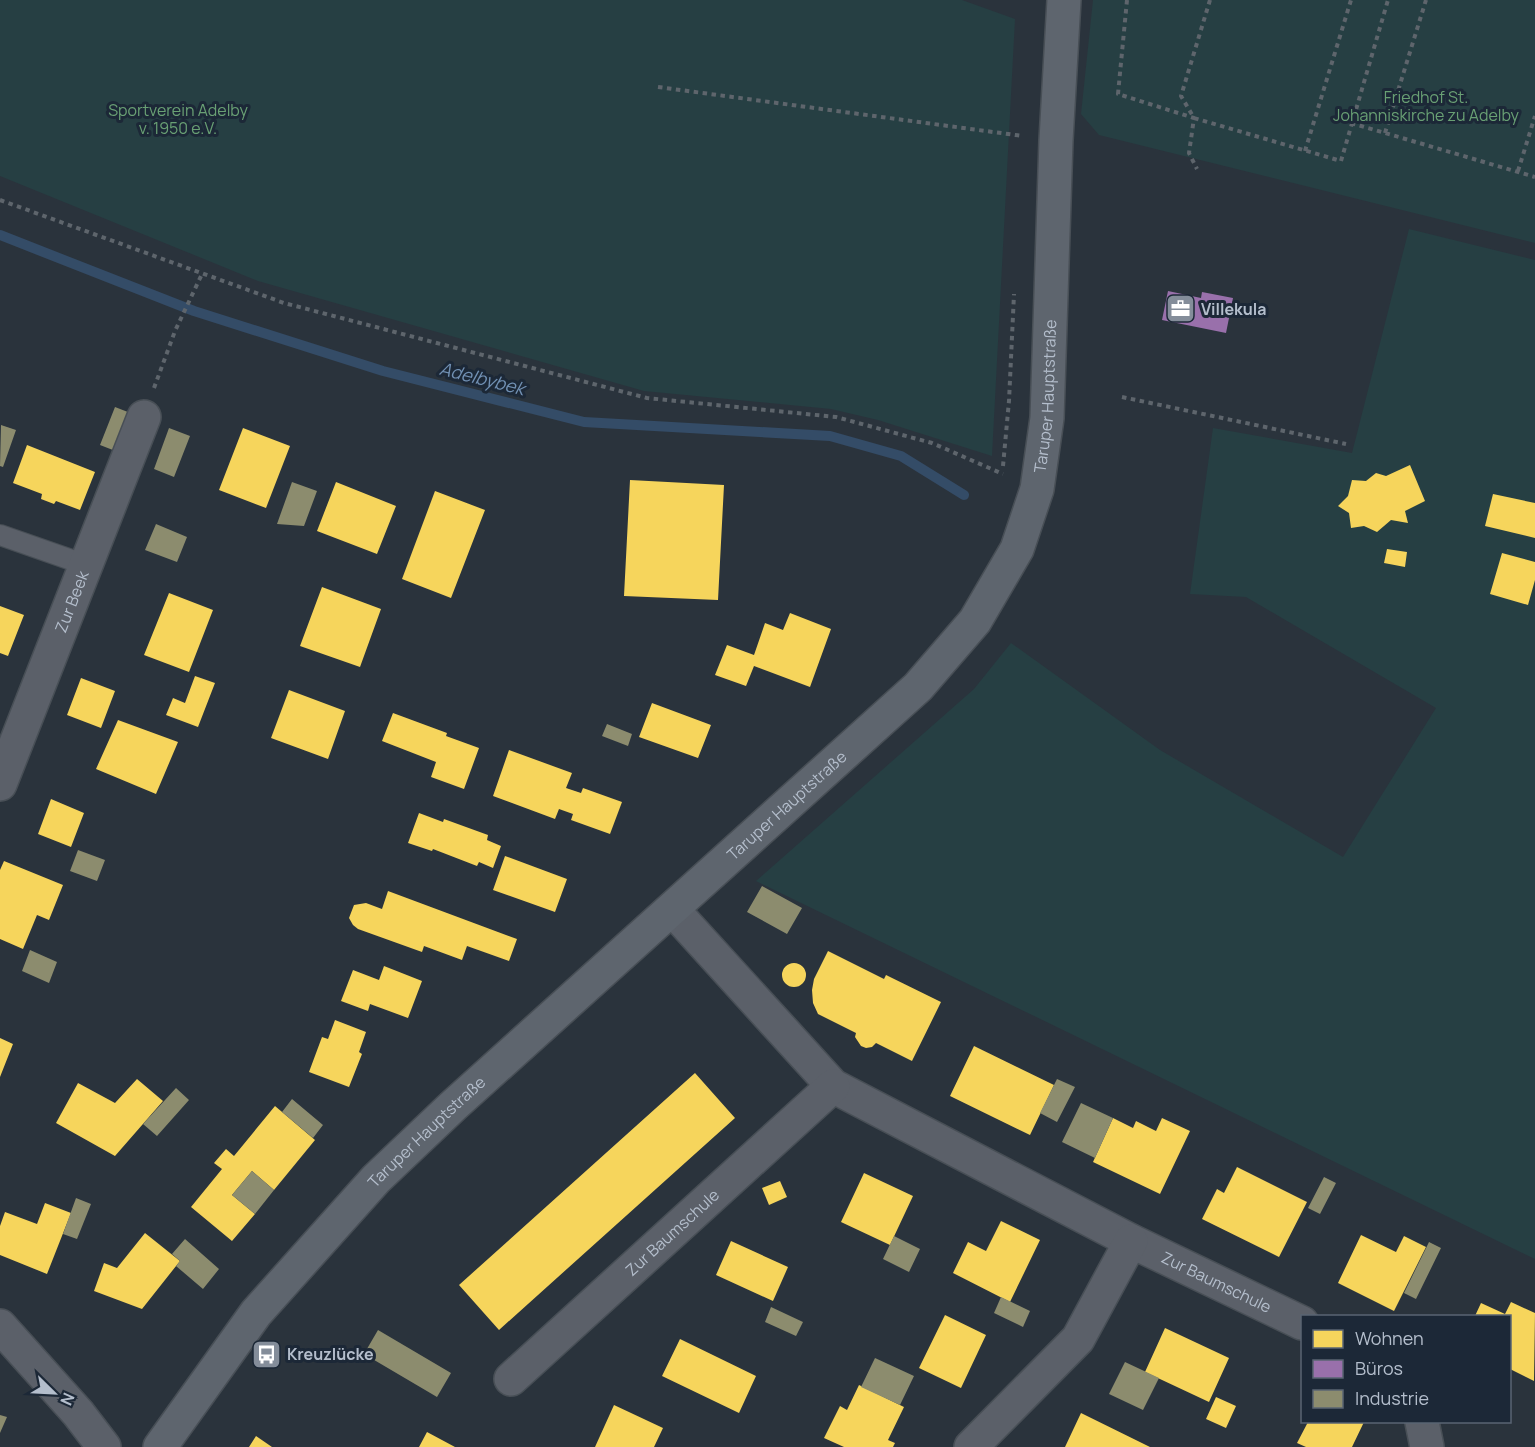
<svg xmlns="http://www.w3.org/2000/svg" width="1535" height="1447" viewBox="0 0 1535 1447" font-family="Manrope,sans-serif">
<rect width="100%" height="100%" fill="#2a333c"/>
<path fill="#263f43" d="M0,0h962l53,19 -23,437 -114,-36 -47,-11 -187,-18 -386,-110 -258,-105z
M1093,0h442v243l-436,-108 -18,-21z
M1409,229l126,31v999l-779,-378 218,-192 37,-46 149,107 183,107 93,-149 -190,-111 -56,-3 23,-166 139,25z"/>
<path fill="#f6d55c" d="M243,428l47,18 -24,62 -47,-18z
M27,445l68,27 -15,38 -24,-9 -2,3 -13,-5 1,-5 -29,-11z
M1410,465l15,36 -20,10 3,12 -17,-3 -14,12 -13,-6 -13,2 -2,-15 -11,-7 10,-10 4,-16 14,1 10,-8 10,3z
M630,480l94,5 -6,115 -94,-4z
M336,482l60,24 -19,48 -60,-23z
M435,491l50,19 -34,88 -49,-19z
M1493,494l42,9v35l-50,-12z
M1387,549l20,3 -2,15 -21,-4z
M1502,553l33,9v18l-7,25 -38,-11z
M322,587l59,22 -21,58 -60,-21z
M169,593l44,17 -24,62 -45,-17z
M0,606l24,9 -16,41 -8,-3z
M790,613l41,16 -21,58 -56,-21 -8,20 -31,-11 12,-30 27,10 11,-32 18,7z
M195,676l20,7 -17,44 -32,-12 7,-17 12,5z
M81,678l34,13 -14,37 -34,-13z
M289,690l56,21 -17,48 -57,-21z
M652,703l59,22 -13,33 -59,-21z
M393,713l54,20 -1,3 33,12 -15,41 -33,-12 5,-15 -54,-21z
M118,720l60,22 -22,52 -60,-25z
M509,750l63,23 -6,15 15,5 2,-5 39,14 -12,32 -39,-14 2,-6 -14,-5 -4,10 -62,-23z
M51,799l33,14 -13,34 -33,-13z
M419,813l24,9 1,-3 44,16 -1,5 14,6 -8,22 -14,-6 -2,4 -44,-17 -1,2 -24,-8z
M505,856l62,23 -12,33 -62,-22z
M4,861l59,24 -14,35 -12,-5 -14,34 -23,-10v-69z
M388,891l129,48 -8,22 -42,-15 -5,14 -38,-14 -2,6 -64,-23 -5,-4 -4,-7 5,-13 12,-2 16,6z
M828,951l56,28 2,-4 55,27 -29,59 -36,-18 -4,4 -6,1 -5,-2 -6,-9 1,-4 -38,-19 -5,-11 -1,-13 2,-11z
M782 975a12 12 0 1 1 24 0a12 12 0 1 1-24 0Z
M384,966l38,15 -14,37 -38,-14 -2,7 -27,-10 12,-31 26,10z
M335,1020l31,12 -7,20 3,2 -13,33 -40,-15 13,-35 6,2z
M0,1038l13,6 -13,33z
M974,1046l80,39 -24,50 -80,-39z
M695,1073l40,45 -236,212 -40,-45z
M137,1079l26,22 -48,55 -59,-33 22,-40 37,20z
M275,1106l40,34 -41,50 -22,-19 -20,24 23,19 -23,27 -41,-34 31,-38 -8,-6 12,-14 8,7z
M1113,1118l20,10 3,-7 20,10 6,-13 28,13 -30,63 -67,-32z
M1237,1167l70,35 -28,55 -77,-38 15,-30 7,4z
M864,1173l49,23 -23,49 -49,-23z
M780,1181l7,16 -18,8 -7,-17z
M45,1203l26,10 -24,61 -47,-19v-29l5,-14 32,12z
M1001,1221l39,19 -30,62 -57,-29 15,-31 18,9z
M145,1233l35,28 -38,48 -48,-18 10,-28 13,5z
M1361,1235l35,17 8,-16 22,11 -32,64 -56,-28z
M731,1241l57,26 -15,34 -57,-26z
M1511,1302l24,11 -1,68 -24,-12v-53h-35l6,-13 24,11z
M945,1315l41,20 -25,53 -42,-20z
M1165,1328l64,30 -20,44 -64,-30z
M680,1339l76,37 -17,37 -77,-37z
M859,1385l45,22 -16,33 7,3 -2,4h-49l-20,-9 16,-32 7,4z
M1216,1397l20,9 -10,22 -20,-9z
M614,1405l49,23 -9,19h-59z
M1081,1413l69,34h-85z
M1308,1422h56l-12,25h-46l-9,-4z
M427,1432l28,15h-36z
M256,1436l16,11h-23z"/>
<path fill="#9970ab" d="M1168,291l33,7 1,-6 31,6 -7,35 -64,-13z"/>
<path fill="#8c8c6e" d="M115,407l18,7 -15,38 -18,-7z
M1,425l15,5 -13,37 -3,-1z
M169,428l21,8 -16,41 -20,-8z
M292,482l25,9 -13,35 -27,-2z
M156,524l31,13 -10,25 -32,-12z
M607,724l25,10 -4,12 -26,-10z
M78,850l27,10 -8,21 -27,-10z
M762,886l40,22 -15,26 -40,-22z
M30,950l27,12 -8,21 -27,-12z
M1057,1079l18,8 -18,35 -17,-9z
M176,1088l13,12 -32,36 -14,-12z
M292,1099l31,26 -10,13 -31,-26z
M1081,1103l32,15 -18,40 -33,-16z
M252,1171l22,19 -19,24 -23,-19z
M1324,1177l12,6 -16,31 -12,-6z
M76,1198l15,6 -14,35 -14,-5z
M894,1236l26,13 -11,23 -26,-13z
M185,1239l34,30 -16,20 -27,-23 4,-5 -8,-7z
M1429,1242l12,6 -25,51 -12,-6z
M1001,1297l29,14 -7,16 -29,-14z
M771,1307l32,15 -7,14 -31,-14z
M378,1330l73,43 -14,24 -73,-43z
M875,1358l39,18 -14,29 -39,-18z
M1125,1362l34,16 -16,32 -34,-16z
M0,1415l7,2 -7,16z"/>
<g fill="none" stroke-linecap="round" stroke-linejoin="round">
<path stroke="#344c67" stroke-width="10" d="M0,235l194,76 189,60 201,51 246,14 71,20 63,39"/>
<defs>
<path id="lane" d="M0,535l86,30"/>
<g id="street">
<path id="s1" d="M0,784l144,-367"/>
<path id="s2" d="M672,909l161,177 298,155 171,82"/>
<path d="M0,1326l78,87 26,34"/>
<path id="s3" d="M511,1379l322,-293"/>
<path d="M1422,1422l5,25"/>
<path d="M971,1447l107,-108 53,-98"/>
</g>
<g id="secondary">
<path id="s4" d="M160,1447l96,-134 120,-134 77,-73 465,-419 57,-66 42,-72 20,-60 10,-71 9,-278 8,-140"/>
</g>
</defs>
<use href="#lane" stroke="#484f56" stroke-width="22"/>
<use href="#street" stroke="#484f56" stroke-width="36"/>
<use href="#secondary" stroke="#484f56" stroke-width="36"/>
<path stroke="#5e656c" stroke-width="4" stroke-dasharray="4.5 4.5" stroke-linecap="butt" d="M1127,0l-9,94 76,24 -5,35 8,16
M1210,0l-29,96 13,22 147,43 47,-161
M658,87l365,49
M1351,123l184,54
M1385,133l41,-133
M1305,151l46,-151
M1518,171l17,-55
M0,200l284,103 363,95 189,19 96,26 71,31
M154,388l21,-57 27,-57
M1122,397l224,47
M1003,466l6,-65 5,-107"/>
<use href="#lane" stroke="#5b6069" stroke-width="20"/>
<use href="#street" stroke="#5b6069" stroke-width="33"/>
<use href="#secondary" stroke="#5e656e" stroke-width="33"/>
</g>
<defs>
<symbol id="office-square" viewBox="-11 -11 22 22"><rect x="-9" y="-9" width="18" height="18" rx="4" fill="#848d9a" stroke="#1c2837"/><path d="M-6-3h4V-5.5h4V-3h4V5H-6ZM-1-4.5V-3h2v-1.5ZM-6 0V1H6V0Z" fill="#fff"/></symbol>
<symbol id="bus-square" viewBox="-11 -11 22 22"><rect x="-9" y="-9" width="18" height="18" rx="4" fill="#848d9a" stroke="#1c2837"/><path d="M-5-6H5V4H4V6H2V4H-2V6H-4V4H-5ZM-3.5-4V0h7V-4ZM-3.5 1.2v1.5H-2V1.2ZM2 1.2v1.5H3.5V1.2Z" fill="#fff"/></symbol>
</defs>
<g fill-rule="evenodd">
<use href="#office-square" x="1164" y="292" width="33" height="33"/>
<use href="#bus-square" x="250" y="1338" width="33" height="33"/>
</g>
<g text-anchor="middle" stroke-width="6" stroke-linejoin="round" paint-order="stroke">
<g font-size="16" fill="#69a074" stroke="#1c2837">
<text x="1426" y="103">Friedhof St.<tspan x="1426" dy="18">Johanniskirche zu Adelby</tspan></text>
<text x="178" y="116">Sportverein Adelby<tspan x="178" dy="18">v. 1950 e.V.</tspan></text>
</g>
<g font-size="16" font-weight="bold" fill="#b4becc" stroke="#1c2837" text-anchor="start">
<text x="1201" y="315">Villekula</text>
<text x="287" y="1360">Kreuzlücke</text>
</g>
<g font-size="16" fill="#b4becc" stroke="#1c2837">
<text dy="6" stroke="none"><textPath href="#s4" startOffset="1404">Taruper Hauptstraße</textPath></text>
<text dy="6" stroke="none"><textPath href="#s1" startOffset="196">Zur Beek</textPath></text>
<text dy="6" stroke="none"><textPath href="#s4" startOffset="900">Taruper Hauptstraße</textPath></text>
<text dy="6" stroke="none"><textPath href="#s4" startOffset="414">Taruper Hauptstraße</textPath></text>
<text dy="6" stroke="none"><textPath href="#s3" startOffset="218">Zur Baumschule</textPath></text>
<text dy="6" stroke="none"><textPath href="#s2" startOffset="670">Zur Baumschule</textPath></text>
</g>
<g font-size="18" font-style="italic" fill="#7190b3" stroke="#1c2837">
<text transform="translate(482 379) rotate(14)" y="6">Adelbybek</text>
</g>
</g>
<rect x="1301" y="1315" width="210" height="108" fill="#1c2837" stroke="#596473" stroke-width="1.5"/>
<rect x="1313" y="1330" width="30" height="18" fill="#f6d55c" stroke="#596473" stroke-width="1.5"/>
<text x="1355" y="1345" font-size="18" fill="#b4becc">Wohnen</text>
<rect x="1313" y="1360" width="30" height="18" fill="#9970ab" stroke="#596473" stroke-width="1.5"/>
<text x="1355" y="1375" font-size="18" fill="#b4becc">Büros</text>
<rect x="1313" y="1390" width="30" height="18" fill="#8c8c6e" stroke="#596473" stroke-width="1.5"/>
<text x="1355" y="1405" font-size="18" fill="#b4becc">Industrie</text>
<g transform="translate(54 1393) rotate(114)" stroke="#1c2837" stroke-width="4.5" paint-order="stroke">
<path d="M0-4.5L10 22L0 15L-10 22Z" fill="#b4becc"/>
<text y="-9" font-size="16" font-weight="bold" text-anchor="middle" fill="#b4becc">N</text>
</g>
</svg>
